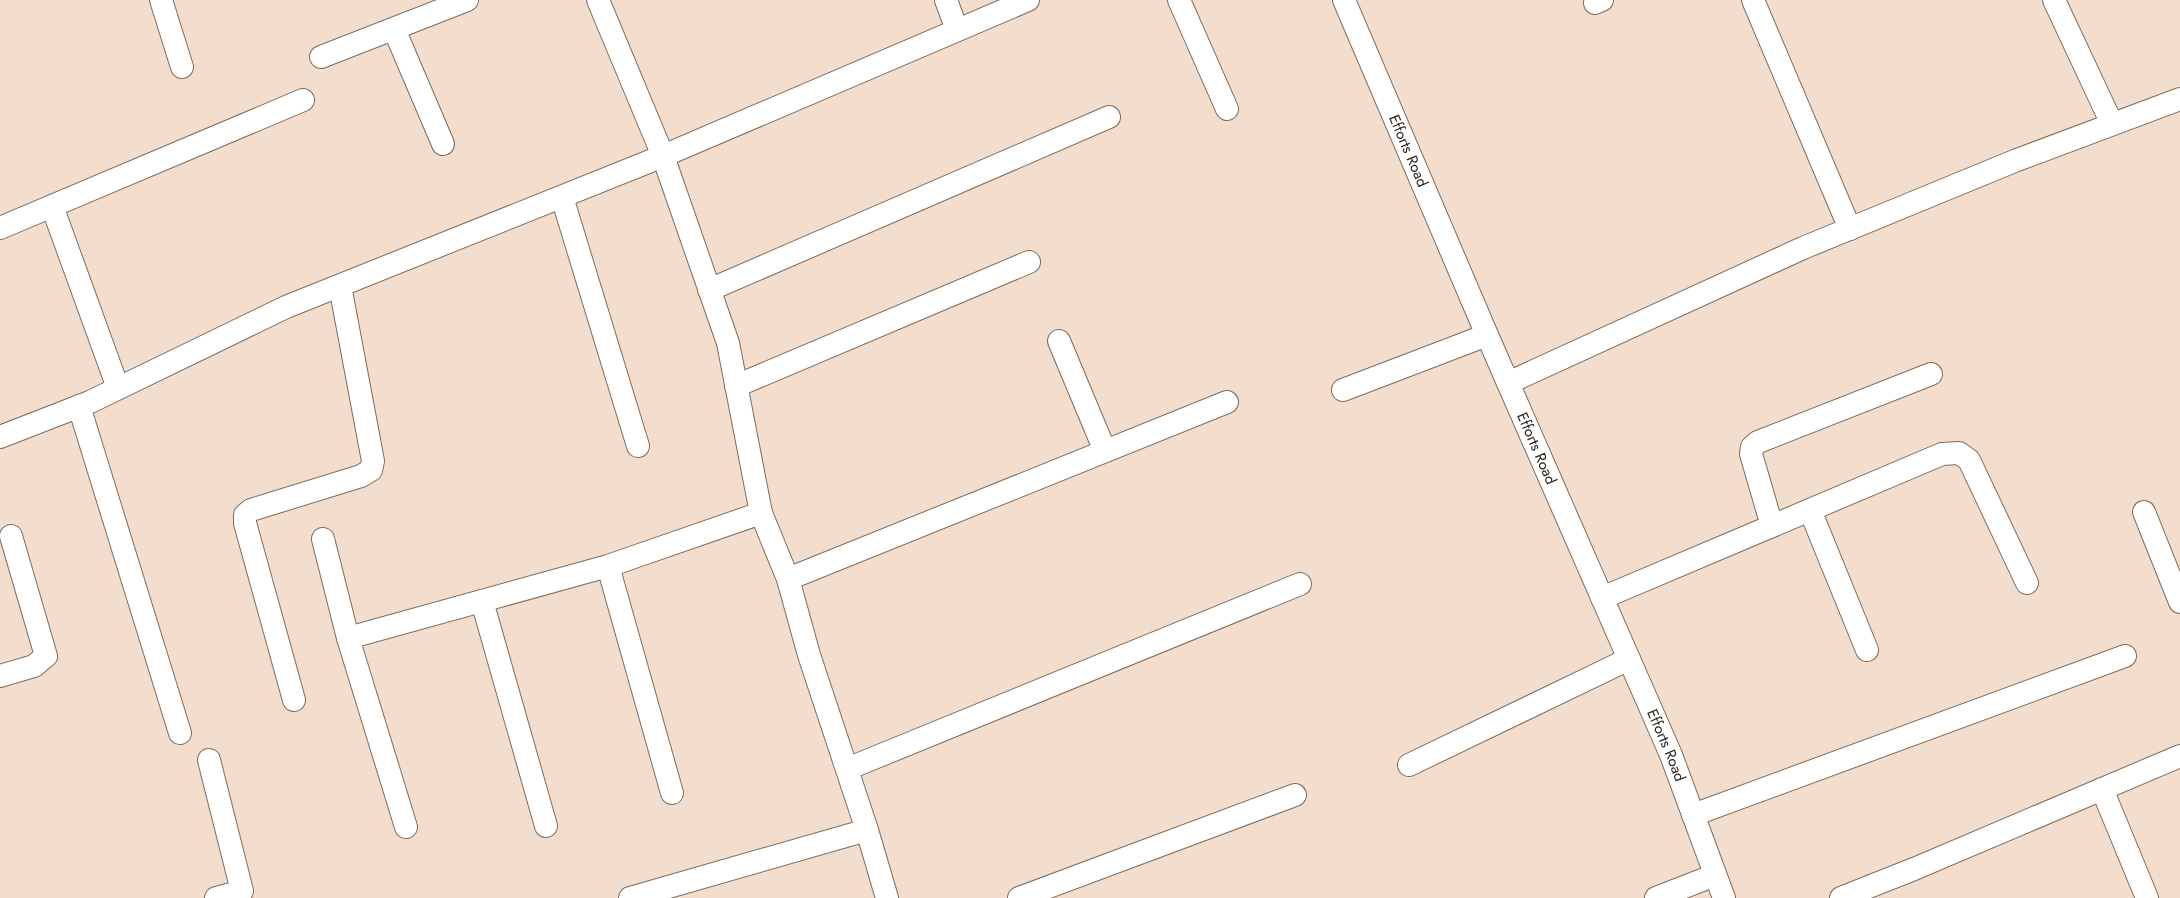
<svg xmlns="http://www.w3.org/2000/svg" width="2180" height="898" viewBox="0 0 2180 898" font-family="Jost,sans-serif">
<rect width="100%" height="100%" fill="#f3ddcc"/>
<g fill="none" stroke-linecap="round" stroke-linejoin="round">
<defs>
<g id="minor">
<path d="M161,0l21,67"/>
<path d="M598,0l65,156 65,187 33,170 27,66 21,76 58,175 20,68"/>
<path d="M946,0l11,30"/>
<path d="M1179,0l48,109"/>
<path id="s1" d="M1344,0l143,335 184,420 53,143"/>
<path d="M1753,0l97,229"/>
<path d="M2054,0l58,124"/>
<path d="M1595,3l7,-3"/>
<path d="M394,29l49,115"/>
<path d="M321,57l146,-57"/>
<path d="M562,197l76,249"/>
<path d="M52,206l66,182"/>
<path d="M0,228l303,-128"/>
<path d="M709,290l400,-173"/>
<path d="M1059,341l46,110"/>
<path d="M1508,383l295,-135 214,-88 163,-61"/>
<path d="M736,386l293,-124"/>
<path d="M1343,390l144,-55"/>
<path d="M79,406l101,327"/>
<path d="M0,437l90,-35 196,-95 377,-151 365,-156"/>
<path d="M1810,510l57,140"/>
<path d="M2144,512l36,90"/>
<path d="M1772,526l-21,-72 1,-7 6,-5 173,-68"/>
<path d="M323,539l25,99 58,189"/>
<path d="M608,566l64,227"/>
<path d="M788,579l439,-177"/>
<path d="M1602,598l340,-144 17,-1 10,7 58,123"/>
<path d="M482,601l64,225"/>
<path d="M348,638l260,-72 153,-53"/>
<path d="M0,676l34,-10 12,-10 -35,-120"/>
<path d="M294,700l-49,-177v-8l6,-5 110,-34 10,-6 2,-9 -33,-175"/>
<path d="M209,760l33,131 -26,7"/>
<path d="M1409,765l220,-106"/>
<path d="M847,769l453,-185"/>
<path d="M2102,789l45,109"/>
<path d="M1693,815l432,-159"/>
<path d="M630,898l237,-68"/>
<path d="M1019,898l276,-103"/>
<path d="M1656,898l59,-23"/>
<path d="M1841,898l73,-29 266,-113"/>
</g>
</defs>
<use href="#minor" stroke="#7e6c5c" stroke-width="24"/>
<use href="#minor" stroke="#fff" stroke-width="22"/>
</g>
<g text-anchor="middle" stroke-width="3.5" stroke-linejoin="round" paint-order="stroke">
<g font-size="15" fill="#29221b" stroke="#f3ddcc">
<text dy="5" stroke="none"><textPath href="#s1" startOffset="164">Efforts Road</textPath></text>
<text dy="5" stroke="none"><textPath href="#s1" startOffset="488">Efforts Road</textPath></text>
<text dy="5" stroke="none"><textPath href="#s1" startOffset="812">Efforts Road</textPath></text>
</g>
</g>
</svg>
